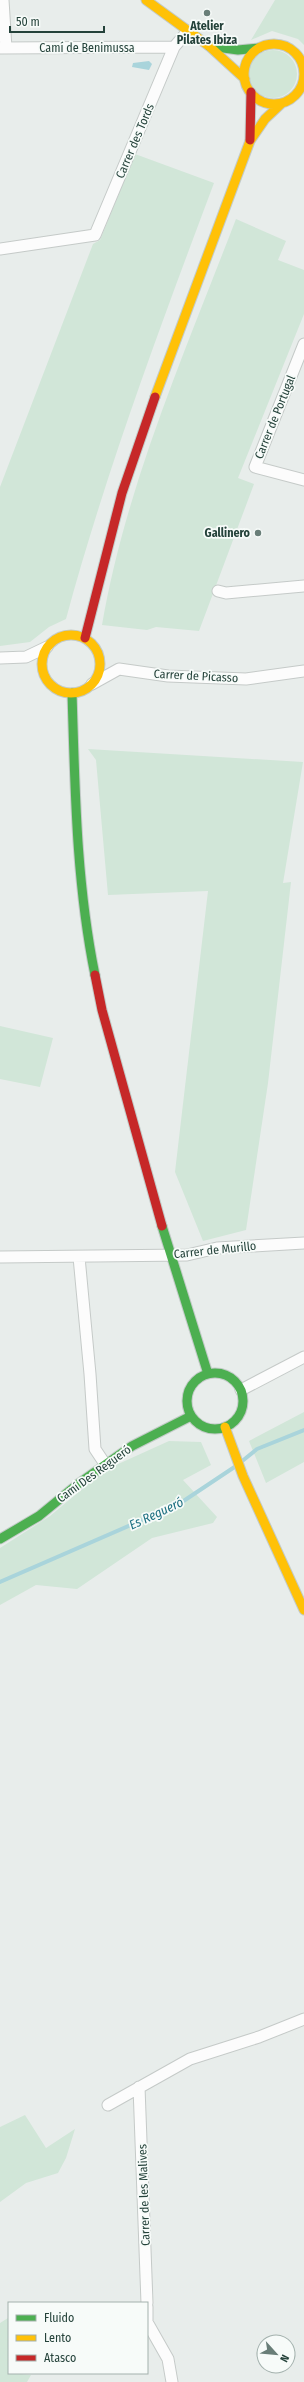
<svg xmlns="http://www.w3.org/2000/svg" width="304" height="2382" viewBox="0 0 304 2382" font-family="'Fira Sans Condensed',sans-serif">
<rect width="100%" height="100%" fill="#e8edeb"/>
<path fill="#d1e6d8" d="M275,0h29v45l-6,-6 -26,-8 -21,9z
M249 74a24 24 0 1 1 48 0a24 24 0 1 1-48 0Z
M135,154l79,29c-54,144 -108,288 -148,436l-17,8 -19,15 -30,4v-159l93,-243 7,-4z
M236,219l50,22 -8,19 26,10v44l-66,164 16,6 -55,147 -43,-4 -9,3 -45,-5c24,-140 83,-273 134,-406z
M88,749l215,13 -20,121 8,-1 -23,201 -22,147 -43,11 -28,-69 33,-281 -100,4 -12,-135z
M0,1026l53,12 -13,49 -40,-8z
M304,1412v50l-38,21 -17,-42z
M169,1441l32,1 10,23 -28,15 34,37 -4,6 -61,15 -75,51 -41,-4 -36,20v-57l50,-32 55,-46z
M25,2115l21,33 29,-19 -9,29 -8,15 -32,10 -26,19v-75z
M8,2318l1,55 22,2 -4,7h-27v-59z"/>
<path fill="#a9d4db" d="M149,61l3,3 -3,6 -17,-3 1,-4z"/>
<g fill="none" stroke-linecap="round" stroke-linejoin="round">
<path stroke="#a9d4db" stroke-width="4" d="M241,1462l16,-13 47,-19
M0,1582l179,-78 57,-38"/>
<defs>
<path id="street" d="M3,0l3,48
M0,48l174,-1
M0,249l95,-14 79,-188 14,-16
M304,344l-49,123 49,13
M218,591l8,2 78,-7
M0,658l26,-1 21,-10
M92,684l27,-15 49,7 78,3 58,-8
M0,1257l187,-2 30,-7 87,-5
M79,1257l11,117 5,75 10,15
M241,1390l63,-33
M139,2087l8,216
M108,2105l82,-46 69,-22 45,-18
M147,2307v15l21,37 4,23"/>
<path id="fast" d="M209,46l29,4 21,-2
M72,693c3,95 4,189 23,282
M162,1226l46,148
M187 1401a28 28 0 1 1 56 0a28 28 0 1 1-56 0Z
M0,1539l39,-23 39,-32 54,-38 59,-30"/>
<path id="slow" d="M146,0l63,46 36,33
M244 74a30 30 0 1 1 60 0a30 30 0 1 1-60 0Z
M155,397l95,-256 15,-22 17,-16
M42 664a29 29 0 1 1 58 0a29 29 0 1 1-58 0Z
M225,1427l18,49 61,134"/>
<path id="jam" d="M250,140l1,-48
M85,638l37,-145 33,-96
M95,975l7,35 60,216"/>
</defs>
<use href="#street" stroke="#c5cac8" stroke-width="13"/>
<use href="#fast" stroke="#c3cbc8" stroke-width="11"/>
<use href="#slow" stroke="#c3cbc8" stroke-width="11"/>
<use href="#jam" stroke="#c3cbc8" stroke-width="11"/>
<use href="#street" stroke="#fcfcfc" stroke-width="11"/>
<use href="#fast" stroke="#4caf50" stroke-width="9"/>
<use href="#slow" stroke="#ffc107" stroke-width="9"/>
<use href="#jam" stroke="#c62828" stroke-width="9"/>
</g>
<g fill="#697e78" stroke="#f7fbf9" stroke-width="1.5">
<circle cx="207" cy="13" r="4"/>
<circle cx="258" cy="533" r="4"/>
</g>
<g text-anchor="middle" stroke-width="3.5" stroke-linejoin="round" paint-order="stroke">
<g font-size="12" font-weight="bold" fill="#24423a" stroke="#f7fbf9">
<text x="207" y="30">Atelier<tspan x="207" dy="14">Pilates Ibiza</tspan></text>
<text x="250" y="537" text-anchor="end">Gallinero</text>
</g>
<g font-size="12" fill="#24423a" stroke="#f7fbf9">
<text x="87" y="52">Camí de Benimussa</text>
<text transform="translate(135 141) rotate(-67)" y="4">Carrer des Tords</text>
<text transform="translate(275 417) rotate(-68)" y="4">Carrer de Portugal</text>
<text transform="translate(196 676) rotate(3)" y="4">Carrer de Picasso</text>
<text transform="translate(215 1250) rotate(-6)" y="4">Carrer de Murillo</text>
<text transform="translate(94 1474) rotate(-36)" y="4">Camí Des Regueró</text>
<text transform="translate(144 2195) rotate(-92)" y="4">Carrer de les Malives</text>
</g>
<g font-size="13" font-style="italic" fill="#1c6f80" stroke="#f7fbf9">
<text transform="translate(156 1513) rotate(-25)" y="5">Es Regueró</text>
</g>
</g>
<rect x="8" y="2302" width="140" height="72" fill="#f7fbf9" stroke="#a3b1ad"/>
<rect x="16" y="2315" width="20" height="6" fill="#4caf50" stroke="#a3b1ad"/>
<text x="44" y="2322" font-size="12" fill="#24423a">Fluido</text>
<rect x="16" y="2335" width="20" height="6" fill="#ffc107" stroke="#a3b1ad"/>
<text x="44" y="2342" font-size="12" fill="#24423a">Lento</text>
<rect x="16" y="2355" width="20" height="6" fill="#c62828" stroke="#a3b1ad"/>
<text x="44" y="2362" font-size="12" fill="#24423a">Atasco</text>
<g transform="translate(276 2354) rotate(117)"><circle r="19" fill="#f7fbf9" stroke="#a3b1ad"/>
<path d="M0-3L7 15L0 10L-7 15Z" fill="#697e78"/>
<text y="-6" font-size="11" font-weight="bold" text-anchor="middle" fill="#24423a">N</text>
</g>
<path d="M10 26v6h94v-6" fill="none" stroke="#24423a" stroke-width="2"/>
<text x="16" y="26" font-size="12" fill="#24423a" stroke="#f7fbf9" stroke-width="3" paint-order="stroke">50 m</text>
</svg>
